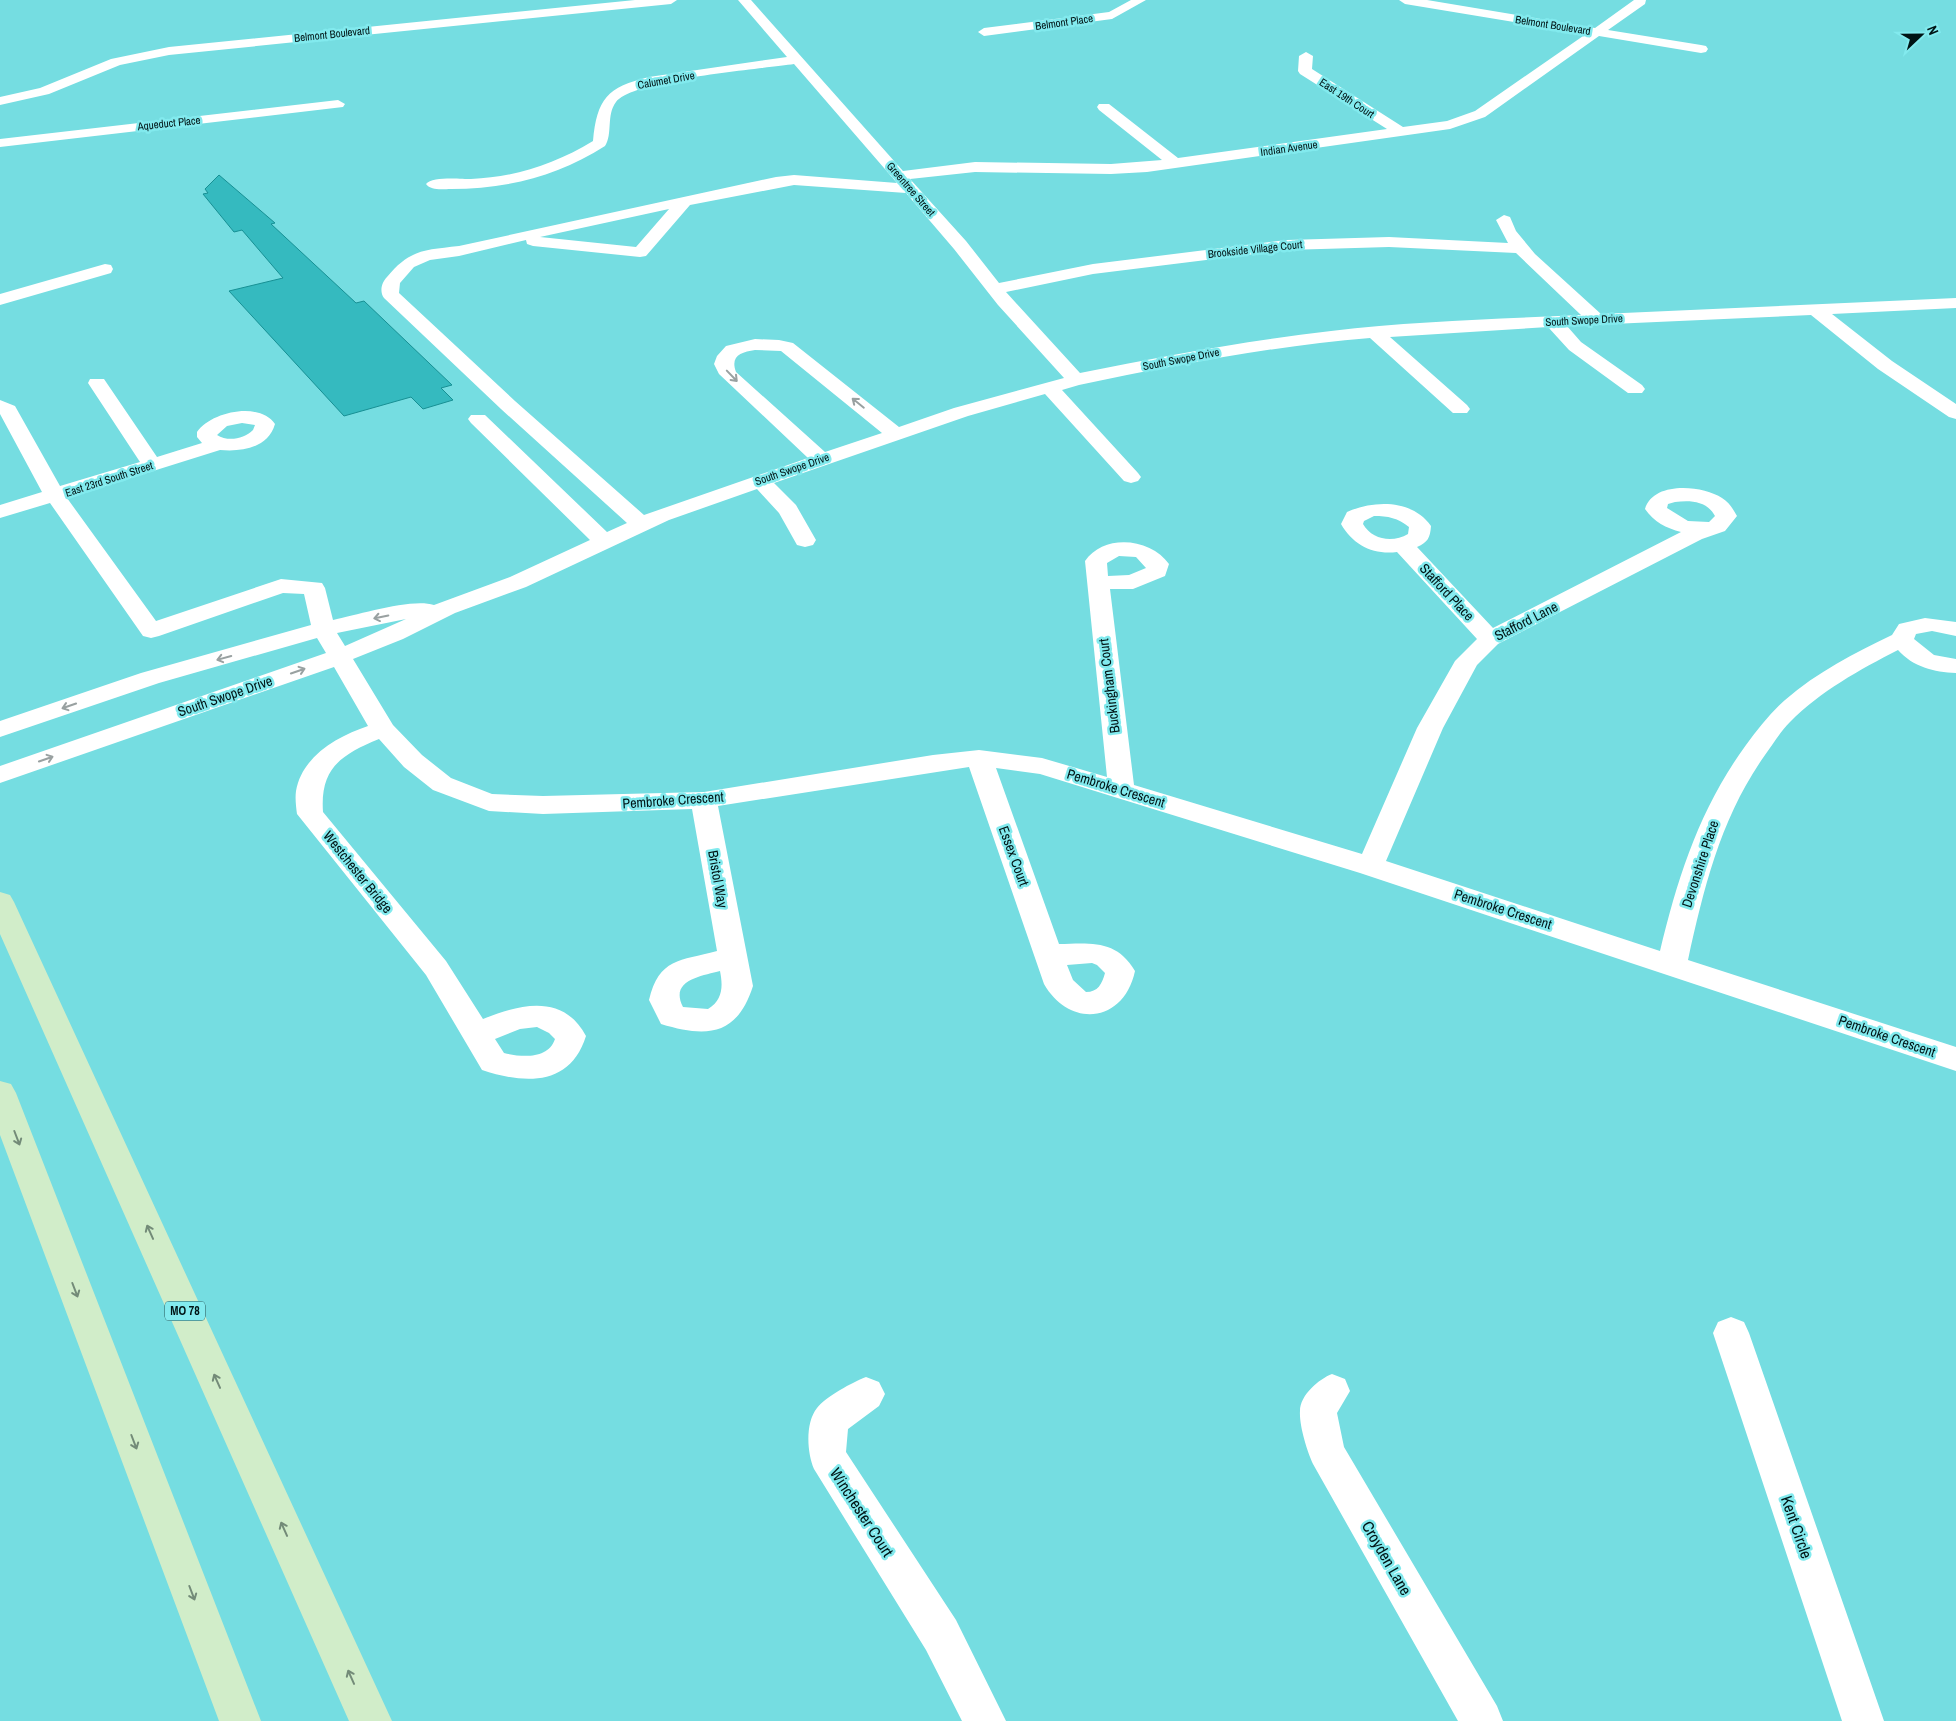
<svg xmlns="http://www.w3.org/2000/svg" width="1956" height="1721" viewBox="0 0 1956 1721" font-family="'Archivo Narrow',sans-serif">
<rect width="100%" height="100%" fill="#75dde1"/>
<path fill="#35babf" stroke="#179094" d="M219,175l56,48 -4,1 85,79 8,-2 88,84 -11,3 12,12 -30,9 -12,-12 -67,19 -115,-125 54,-13 -41,-48 -8,2 -31,-38 5,-1 -3,-4z"/>
<g fill="none" stroke-linecap="round" stroke-linejoin="round">
<path fill="#fff" fill-rule="evenodd" d="M635,0h42l-6,4 -502,51 -49,10 -71,29 -49,11v-8l40,-9 71,-29 58,-12z
M738,0h13l152,171 72,-9 136,2 51,-4 -63,-50 -2,-3 2,-3h10l69,54 209,-29 -87,-55 -2,-3 1,-15 7,-4 7,4 -1,13 91,58 44,-6 28,-10 111,-77 -181,-30 -6,-4h28l168,28 39,-28h12l-1,4 -37,26 93,15 5,1 2,3 -2,3 -5,1 -102,-17 -114,81 -35,12 -303,43 -36,2 -136,-2 -65,7 56,62 33,42 94,-19 194,-24 102,-3 119,6 -12,-23 8,-5 6,2 6,14 19,23 66,60 355,-16v10l-124,6 60,47 64,43v15l-7,-2 -71,-48 -67,-54 -244,11 14,16 61,43 3,4 -3,4h-14l-59,-43 -21,-23 -158,10 77,68 3,4 -3,4h-14l-83,-75c-98,8 -195,27 -291,47l-17,5 76,83 3,4 -3,4 -7,2 -7,-2 -79,-87 -77,22 -194,67 22,22 20,35 -3,5 -8,2 -8,-2 -18,-32 -22,-24 -88,31 -143,67 -71,26 -52,26 -50,20 40,66 29,30 29,23 41,16 51,2 161,-4 229,-37 46,-5 63,8 65,19 -22,-216c19,-28 66,-23 84,3l-4,12 -32,13h-23l24,196 228,69 55,-126 38,-67 22,-22 -80,-87c-24,3 -44,-7 -56,-28l6,-12c27,-12 65,-13 84,14 -1,12 -3,16 -14,21l76,81 188,-96c-15,-4 -27,-10 -36,-23 8,-28 57,-24 77,-11 7,4 11,11 15,18l-12,15 -23,8 -204,105 -21,21 -34,63 -57,133 274,90c18,-75 40,-143 86,-206 12,-16 24,-32 39,-45 32,-28 70,-47 107,-65l7,-11 26,-6 31,4v14l-24,-5 -16,3 -2,5 20,16 22,4v14c-22,-1 -43,-6 -58,-23 -39,20 -77,41 -108,72 -9,9 -17,22 -25,33 -44,62 -61,132 -77,205l268,87v24l-596,-198 -320,-99 -44,-6 63,176c33,-1 58,-4 76,27 -11,52 -65,58 -91,13l-75,-217 -251,39 35,180c-16,50 -46,52 -92,38l-12,-24c10,-42 31,-39 68,-49l-25,-142 -149,5 -54,-3 -56,-21 -29,-23 -25,-28c-39,16 -59,30 -56,73l123,149 37,58c37,-15 80,-26 103,17 -16,51 -62,48 -104,34l-56,-95 -129,-161c-1,-8 -2,-16 -1,-23 6,-35 42,-55 72,-65l-34,-59 -334,116v-17l326,-113 -9,-15 -158,45 -159,54v-16l141,-48 170,-48 -7,-31 -21,-1 -124,43 -8,2 -8,-2 -93,-133 -50,15v-13l42,-13 -42,-78v-14l15,6 45,80 80,-24 -52,-79 2,-4h14l53,78 45,-14 -5,-6v-5c14,-20 62,-31 78,-8 -7,24 -33,28 -55,26l-153,48 89,123 125,-42 41,4 3,5 8,32c25,-5 78,-22 101,-15l76,-28 80,-37 -119,-117 -3,-4 3,-4h14l122,117 20,-9 -126,-114 -117,-111c-5,-7 -2,-16 3,-21 23,-28 38,-27 72,-31l317,-69 18,-2 103,8 -103,-119c-34,5 -160,15 -178,38 -10,13 -3,32 -11,44 -47,30 -98,43 -154,43 -8,0 -20,2 -25,-5 6,-8 35,-5 45,-5 45,-2 84,-15 122,-38 4,-42 14,-54 56,-64l138,-20zM794,185l112,8 48,56 44,56 66,73 -110,30 -55,19 -106,-84 -14,-3 -24,-1 -29,7 -9,10 -3,8 5,10 89,84 -164,57 -129,-114 -116,-108 1,-10 14,-16 16,-7 29,-4 67,-16 1,4 6,2 107,11 6,-1 44,-51zM669,209l-33,38 -96,-10zM1389,247l127,6 65,62c-84,4 -168,6 -250,16 -85,10 -167,25 -251,42l-74,-81 87,-18 194,-24zM755,350l26,1 101,82 -57,19 -89,-80c-6,-16 5,-20 19,-22zM242,423l13,2 -2,5c-9,9 -25,12 -36,5l10,-9zM1675,502c16,-2 32,-1 40,14l-6,6 -21,-1 -21,-13 1,-4zM1374,516c14,0 24,2 35,11l-1,7c-15,9 -36,6 -45,-10l1,-3zM1119,556l17,1 10,11 -17,7 -21,1 -1,-13zM406,619l-61,27 -8,-13zM1092,963l5,2 8,8c-3,11 -7,19 -19,19l-13,-12 -6,-15zM720,971c3,15 3,29 -12,38l-25,-2c-14,-27 19,-31 37,-36zM537,1027l12,6 6,6c-7,21 -34,18 -51,14l-9,-14 25,-10z
M1131,0h15l-34,19 -128,17 -6,-4 6,-4 125,-16z
M338,100l7,4 -2,3 -343,40v-8z
M105,264l6,1 2,4 -2,4 -111,32v-11z
M1731,1317l13,5 5,11 135,388h-42l-129,-388 5,-11z
M1332,1374l13,5 5,12 -13,22 7,34 153,259 6,15h-45l-145,-257c-6,-13 -14,-39 -13,-53 0,-16 19,-32 32,-37z
M866,1377l13,5 6,12 -6,12 -31,23 -2,23 110,168 50,101h-44l-36,-71 -112,-181c-7,-16 -9,-46 3,-61 8,-11 36,-26 49,-31z"/>
<path fill="#d1edc9" fill-rule="evenodd" d="M0,892l10,3 4,7 378,819h-43l-349,-787z
M0,1081l11,3 5,9 245,628h-42l-219,-586z"/>
</g>
<defs><path id="oneway-shaft" d="M-6 0H5M1.5-3L5.5 0L1.5 3" fill="none" stroke-width="1.6" stroke-linecap="round" stroke-linejoin="round" transform="scale(1.25)"/></defs>
<g stroke="#99a1a1">
<use href="#oneway-shaft" transform="translate(732 376) rotate(46)"/>
<use href="#oneway-shaft" transform="translate(858 403) rotate(-141)"/>
<use href="#oneway-shaft" transform="translate(381 617) rotate(168)"/>
<use href="#oneway-shaft" transform="translate(224 658) rotate(165)"/>
<use href="#oneway-shaft" transform="translate(298 671) rotate(-19)"/>
<use href="#oneway-shaft" transform="translate(69 706) rotate(161)"/>
<use href="#oneway-shaft" transform="translate(46 759) rotate(-19)"/>
</g>
<g stroke="#738b78">
<use href="#oneway-shaft" transform="translate(17 1138) rotate(69)"/>
<use href="#oneway-shaft" transform="translate(150 1232) rotate(-114)"/>
<use href="#oneway-shaft" transform="translate(75 1290) rotate(69)"/>
<use href="#oneway-shaft" transform="translate(217 1381) rotate(-114)"/>
<use href="#oneway-shaft" transform="translate(134 1442) rotate(69)"/>
<use href="#oneway-shaft" transform="translate(284 1529) rotate(-114)"/>
<use href="#oneway-shaft" transform="translate(192 1593) rotate(69)"/>
<use href="#oneway-shaft" transform="translate(351 1677) rotate(-114)"/>
</g>
<g text-anchor="middle" stroke-width="5" stroke-linejoin="round" paint-order="stroke">
<g font-size="11" fill="#001415" stroke="#82eaee">
<text transform="translate(1064 22) rotate(-8)" y="4">Belmont Place</text>
<text transform="translate(1553 25) rotate(9)" y="4">Belmont Boulevard</text>
<text transform="translate(332 34) rotate(-6)" y="4">Belmont Boulevard</text>
<text transform="translate(666 80) rotate(-10)" y="4">Calumet Drive</text>
<text transform="translate(1347 98) rotate(33)" y="4">East 19th Court</text>
<text transform="translate(169 123) rotate(-6)" y="4">Aqueduct Place</text>
<text transform="translate(1289 148) rotate(-8)" y="4">Indian Avenue</text>
<text transform="translate(911 189) rotate(49)" y="4">Greentree Street</text>
<text transform="translate(1255 249) rotate(-6)" y="4">Brookside Village Court</text>
<text transform="translate(1584 320) rotate(-3)" y="4">South Swope Drive</text>
<text transform="translate(1181 359) rotate(-11)" y="4">South Swope Drive</text>
<text transform="translate(792 469) rotate(-19)" y="4">South Swope Drive</text>
<text transform="translate(109 479) rotate(-18)" y="4">East 23rd South Street</text>
</g>
<rect fill="#82eaee" stroke="#275456" stroke-width="1" x="165" y="1301.5" width="40" height="19" rx="4"/>
<g font-size="12" font-weight="bold" fill="#001415">
<text x="185" y="1315">MO 78</text>
</g>
<g font-size="14" fill="#001415" stroke="#82eaee">
<text transform="translate(1447 592) rotate(47)" y="5">Stafford Place</text>
<text transform="translate(1526 621) rotate(-27)" y="5">Stafford Lane</text>
<text transform="translate(1109 686) rotate(-97)" y="5">Buckingham Court</text>
<text transform="translate(225 696) rotate(-19)" y="5">South Swope Drive</text>
<text transform="translate(1116 788) rotate(17)" y="5">Pembroke Crescent</text>
<text transform="translate(673 800) rotate(-4)" y="5">Pembroke Crescent</text>
<text transform="translate(1014 856) rotate(70)" y="5">Essex Court</text>
<text transform="translate(1700 864) rotate(-72)" y="5">Devonshire Place</text>
<text transform="translate(358 872) rotate(51)" y="5">Westchester Bridge</text>
<text transform="translate(718 879) rotate(80)" y="5">Bristol Way</text>
<text transform="translate(1503 909) rotate(18)" y="5">Pembroke Crescent</text>
<text transform="translate(1887 1036) rotate(19)" y="5">Pembroke Crescent</text>
</g>
<g font-size="16" fill="#001415" stroke="#82eaee">
<text transform="translate(862 1512) rotate(57)" y="6">Winchester Court</text>
<text transform="translate(1797 1527) rotate(71)" y="6">Kent Circle</text>
<text transform="translate(1387 1558) rotate(60)" y="6">Croyden Lane</text>
</g>
</g>
<g transform="translate(1921 35) rotate(68)" stroke="#82eaee" stroke-width="4" paint-order="stroke">
<path d="M0-4L9 19L0 12L-9 19Z" fill="#001415"/>
<text y="-8" font-size="14" font-weight="bold" text-anchor="middle" fill="#001415">N</text>
</g>
</svg>
